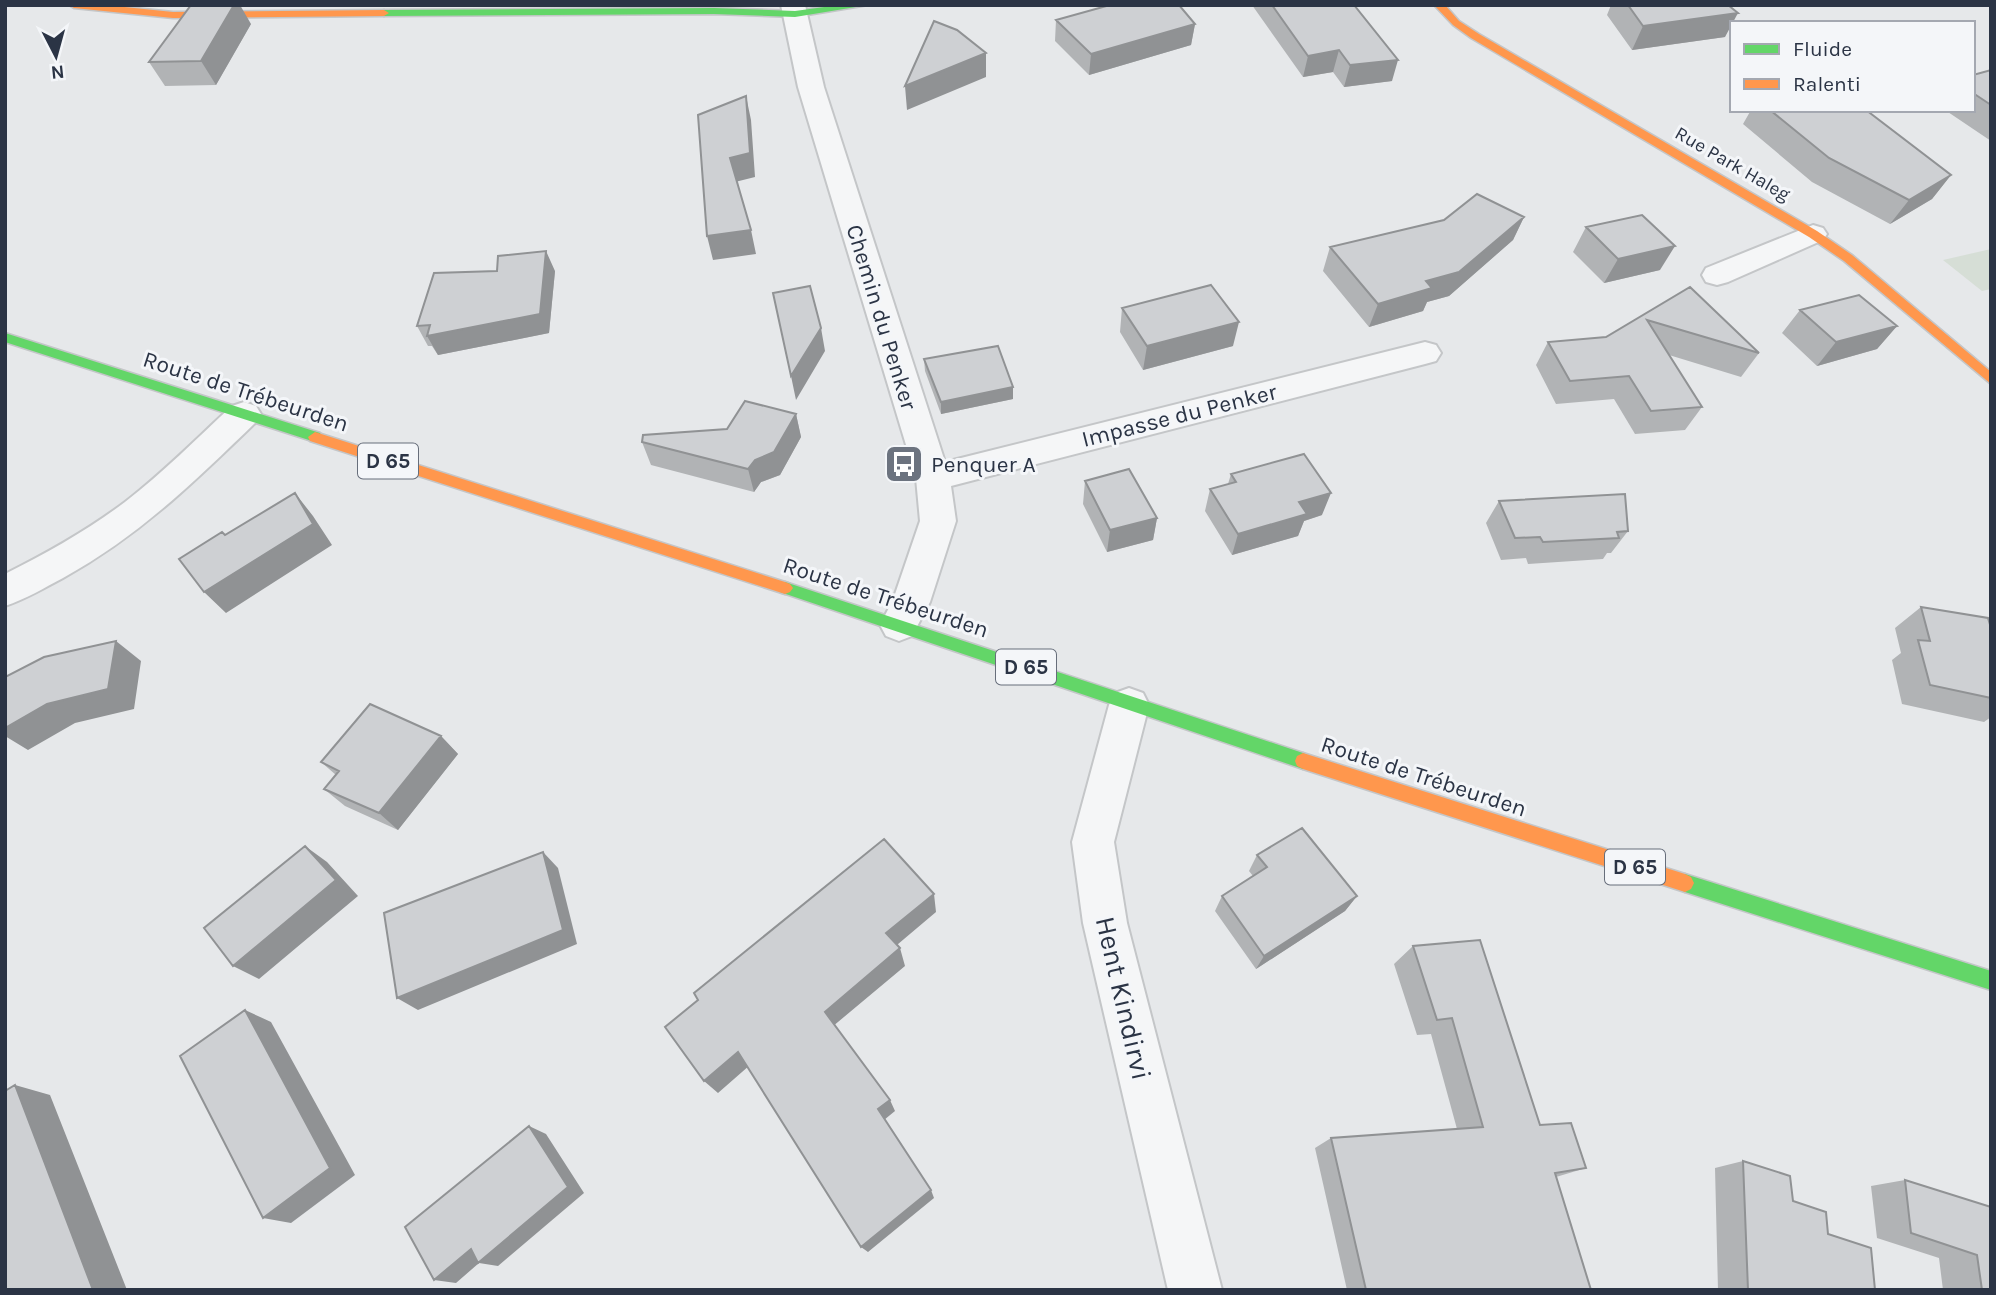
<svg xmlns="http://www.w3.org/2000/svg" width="1996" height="1295" viewBox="0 0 1996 1295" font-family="Karla,sans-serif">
<rect width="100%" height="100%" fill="#e6e8ea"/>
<path fill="#d6ded6" d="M1991,249v40l-9,2 -39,-31z"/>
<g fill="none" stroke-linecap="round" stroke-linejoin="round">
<defs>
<path id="street" d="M781,5h24l19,82 121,375 480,-120 11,3 5,8 -5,8 -11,3 -474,122 5,35 -26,81 -18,34 -13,5 -13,-5 -6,-11 13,-25 27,-79 -4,-43 -118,-391z
M1813,225l10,3 4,6 -4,6 -95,42 -11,3 -11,-3 -4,-7 4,-7z
M244,402l12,4 5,8 -5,8c-62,60 -117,114 -193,156 -19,10 -37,21 -58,28v-32c42,-21 83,-44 120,-72 38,-29 72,-64 107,-96z
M1129,688l14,5 6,12 -35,137 13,81 95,367h-54l-85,-367 -11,-81 37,-137 6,-12z"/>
<path id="fast" d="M839,5h29l-73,12 -81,-3 -330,2 -5,-3 5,-3 330,-2 81,3z
M5,333l315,100 2,4 -7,5 -310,-100z
M785,582l518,171 6,3 2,5 -2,5 -6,3 -523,-177 -3,-4 3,-4z
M1685,874l306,97v19l-306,-98 -6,-3 -3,-6 3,-6z"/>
<path id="slow" d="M69,5h36l68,7 211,-2 5,3 -5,3 -211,2 -99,-10z
M1434,5h11l14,16 20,13 338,197 35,24 139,117v12l-147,-123 -35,-24 -338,-199 -18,-13z
M315,432l470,150 5,2 3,4 -3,4 -5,2 -475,-153 -2,-4z
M1303,753l382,121 6,3 3,6 -3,6 -6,3 -382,-123 -6,-3 -2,-5 2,-5z"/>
</defs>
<use href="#street" stroke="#c4c6c8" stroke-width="4"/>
<use href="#fast" stroke="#c4c6c8" stroke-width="3"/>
<use href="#slow" stroke="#c4c6c8" stroke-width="3"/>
<use href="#street" fill="#f5f6f7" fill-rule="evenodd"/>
<use href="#fast" fill="#63d668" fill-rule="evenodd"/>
<use href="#slow" fill="#ff974d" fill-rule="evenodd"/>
</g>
<path fill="#b1b3b5" d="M1252,5h102l38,76 -48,6 -11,-15 -30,5z
M1611,5h117l-3,32 -93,13 -25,-35z
M1056,20l139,4 -4,21 -102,30 -34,-34z
M251,24l-35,61 -51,1 -16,-24z
M1991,70v71l-46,-31h28v-35z
M1751,110h115l85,65 -19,24 -42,25 -78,-42 -69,-58z
M1524,217l-11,23 -64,56 -22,6 -4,9 -54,16 -46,-56 7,-24z
M1586,227l74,43 -56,13 -31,-31z
M555,271l-6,62 -111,22 -6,-9h-4l-11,-20z
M1690,287l69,66 -18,24 -72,-22 33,52 -17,23 -50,4 -21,-35 -58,5 -20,-39 12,-23 58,-5z
M1122,308l111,38 -90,24 -23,-38z
M1800,310l97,16 -20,23 -60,17 -35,-33z
M924,359l89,28v12l-72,15 -16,-43z
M796,414l5,23 -21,38 -19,7 -7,10 -103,-27 -9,-23 85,-13z
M1231,474l91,41 -18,6 -6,15 -66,19 -27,-44 5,-22 18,-5z
M1085,481l72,37 -4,22 -46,12 -24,-48z
M1499,501l129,30 -17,22h-4l-4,6 -75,5 -2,-6 -25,2 -15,-37z
M1921,607l70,21v89l-7,5 -82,-18 -10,-44 9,-7 -6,-25z
M441,736l17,18 -60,76 -53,-24 -21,-17 12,-14 -15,-13z
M1257,855l100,41 -12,15 -89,58 -41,-58 7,-15 31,-20 -4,-5z
M1413,946l127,179 46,43 -30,9 35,113h-244l-32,-142 16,-10 126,-9 -26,-95 -14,1 -23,-71z
M1743,1161l50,40 35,33 47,56h-157l-3,-122z
M1905,1180l86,27v83h-48l-4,-32 -62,-20 -6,-52z"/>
<path fill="#909294" d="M234,5h6l11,19 -35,61 -15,-24z
M1738,13l-13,24 -93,13 11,-24z
M1195,24l-4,21 -102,30 2,-21z
M1339,50l-6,22 -30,5 5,-21z
M986,53v24l-79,33 -2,-24z
M1398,60l-6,21 -48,6 6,-22z
M746,96l5,24 4,57 -20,5 -5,-24z
M1951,175l-19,24 -42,25 19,-24z
M1524,217l-11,23 -64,56 -22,6 -4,9 -54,16 9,-23z
M751,230l5,24 -43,6 -6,-24z
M1675,246l-15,24 -56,13 14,-24z
M546,251l9,20 -6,62 -111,22 -11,-19z
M1239,322l-6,24 -90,24 4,-24z
M1897,326l-20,23 -60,17 19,-24z
M821,328l4,23 -29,49 -5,-24z
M1013,387v12l-72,15v-12z
M796,414l5,23 -21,38 -19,7 -7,10 -6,-23z
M295,493l18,23 19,29 -106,68 -22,-21z
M1331,493l-9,22 -18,6 -6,15 -66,19 6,-21 61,-32z
M1157,518l-4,22 -46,12 3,-22z
M116,641l25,20 -7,48 -59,14 -47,27 -23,-14v-8z
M441,736l17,18 -60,76 -19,-17z
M305,846l22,16 31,34 -99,83 -26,-13z
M543,852l15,16 19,76 -159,66 -21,-12z
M934,894l2,18 -45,38 -5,-17z
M1357,896l-12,15 -89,58 8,-13z
M900,948l5,18 -73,61 -7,-15z
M245,1010l26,12 84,153 -64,48 -28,-5z
M738,1052l12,13 -32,28 -14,-12z
M15,1085l35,10 77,195h-34z
M890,1100l5,11 -11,9 -6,-11z
M529,1126l17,8 38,59 -86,73 -19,-3 -23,20 -22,-3z
M931,1190l3,8 -66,54 -7,-5z"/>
<path fill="#ced0d3" stroke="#909294" stroke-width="2" d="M191,5h43l-33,56 -52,1z
M1110,5h69l16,19 -104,30 -35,-34z
M1272,5h82l44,55 -48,5 -11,-15 -31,6z
M1628,5h100l10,8 -95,13z
M934,21l23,9 29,23 -81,33z
M1991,70v35l-18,-12v-18z
M746,96l4,57 -20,5 21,72 -44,6 -9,-121z
M1770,110h96l85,65 -42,25 -80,-42z
M1477,194l47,23 -65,55 -33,9 6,7 -54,16 -48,-57 114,-27z
M1642,215l33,31 -57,13 -32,-32z
M546,251l-6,63 -113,22 3,-11 -13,1 17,-53 63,-2 1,-15z
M1211,285l28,37 -92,24 -25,-38z
M810,286l11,42 -30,48 -18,-83z
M1690,287l69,66 -112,-33 55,87 -51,4 -22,-35 -59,5 -22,-39 58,-5z
M1859,295l38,31 -61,16 -36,-32z
M998,346l15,41 -72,15 -17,-43z
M745,401l51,13 -22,38 -19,8 -7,9 -106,-27 1,-7 84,-6z
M1304,454l27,39 -32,9 8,12 -69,20 -28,-45 26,-7 -5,-8z
M1129,469l28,49 -47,12 -25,-49z
M295,493l18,31 -109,68 -25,-33 43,-27 3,3z
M1625,494l3,37 -11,1 2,6 -76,4 -3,-5 -25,1 -16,-37z
M1921,607l67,11 3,10v70l-61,-13 -12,-45 12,1z
M116,641l-8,48 -61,15 -42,24v-51l39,-20z
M370,704l71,32 -62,77 -55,-24 15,-18 -18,-9z
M1302,828l55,68 -93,60 -42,-60 45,-29 -10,-12z
M884,839l50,55 -48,39 14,15 -75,64 65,88 -12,9 53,81 -70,57 -123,-195 -34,29 -39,-54 33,-27 -4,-7z
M305,846l31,34 -103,86 -29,-38z
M543,852l20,78 -166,68 -13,-85z
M1480,940l60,185 31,-2 15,45 -31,5 36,117h-225l-35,-152 152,-11 -31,-109 -15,2 -24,-74z
M245,1010l85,158 -67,50 -83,-162z
M15,1085l78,205h-88v-199z
M529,1126l39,61 -90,76 -7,-14 -37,31 -29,-53z
M1743,1161l47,15 3,25 33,11 2,22 43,14 4,42h-127z
M1905,1180l86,27v83h-9l-5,-35 -66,-22z"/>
<defs>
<symbol id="bus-square" viewBox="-11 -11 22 22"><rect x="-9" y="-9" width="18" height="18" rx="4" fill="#6c737f" stroke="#f4f6f9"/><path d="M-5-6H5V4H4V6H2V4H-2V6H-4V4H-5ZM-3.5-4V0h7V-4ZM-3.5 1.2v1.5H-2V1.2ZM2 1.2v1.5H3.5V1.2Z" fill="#fff"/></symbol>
</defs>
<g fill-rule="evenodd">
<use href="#bus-square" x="882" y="442" width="44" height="44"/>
</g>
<g text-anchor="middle" stroke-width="6" stroke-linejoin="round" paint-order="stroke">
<g font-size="19" fill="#2b3445" stroke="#f4f6f9">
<text transform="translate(1733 163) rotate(30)" y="7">Rue Park Haleg</text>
</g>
<g fill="#f4f6f9" stroke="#676e7b" stroke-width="2">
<rect x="358" y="443.5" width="60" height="35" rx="5"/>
<rect x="996" y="649.5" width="60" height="35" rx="5"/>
<rect x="1605" y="849.5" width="60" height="35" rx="5"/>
</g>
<g font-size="21" font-weight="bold" fill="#2b3445">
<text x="388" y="468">D 65</text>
<text x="1026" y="674">D 65</text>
<text x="1635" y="874">D 65</text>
</g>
<g font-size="23" fill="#2b3445" stroke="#f4f6f9">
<text transform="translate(882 317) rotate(73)" y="8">Chemin du Penker</text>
<text transform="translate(246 391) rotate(18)" y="8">Route de Trébeurden</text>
<text transform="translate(1179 415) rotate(-14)" y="8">Impasse du Penker</text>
<text transform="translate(886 597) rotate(18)" y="8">Route de Trébeurden</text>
<text transform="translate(1424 776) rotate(18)" y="8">Route de Trébeurden</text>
</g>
<g font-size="23" fill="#2b3445" stroke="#f4f6f9" text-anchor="start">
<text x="931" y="472">Penquer A</text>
</g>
<g font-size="28" fill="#2b3445" stroke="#f4f6f9">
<text transform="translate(1124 998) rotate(77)" y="10">Hent Kindirvi</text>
</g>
</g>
<rect width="1996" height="1295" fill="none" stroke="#2b3445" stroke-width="14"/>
<rect x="1730" y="21" width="245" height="91" fill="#f4f6f9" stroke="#a4a8b1" stroke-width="2"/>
<rect x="1744" y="44" width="35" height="10" fill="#63d668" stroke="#a4a8b1" stroke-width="2"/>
<text x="1793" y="56" font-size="21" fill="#2b3445">Fluide</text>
<rect x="1744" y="79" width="35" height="10" fill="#ff974d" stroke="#a4a8b1" stroke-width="2"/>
<text x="1793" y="91" font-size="21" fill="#2b3445">Ralenti</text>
<g transform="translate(56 56) rotate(174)" stroke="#f4f6f9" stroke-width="5" paint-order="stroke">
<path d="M0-5L12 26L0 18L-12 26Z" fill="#2b3445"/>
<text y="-10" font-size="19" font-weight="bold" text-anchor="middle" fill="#2b3445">N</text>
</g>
</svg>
